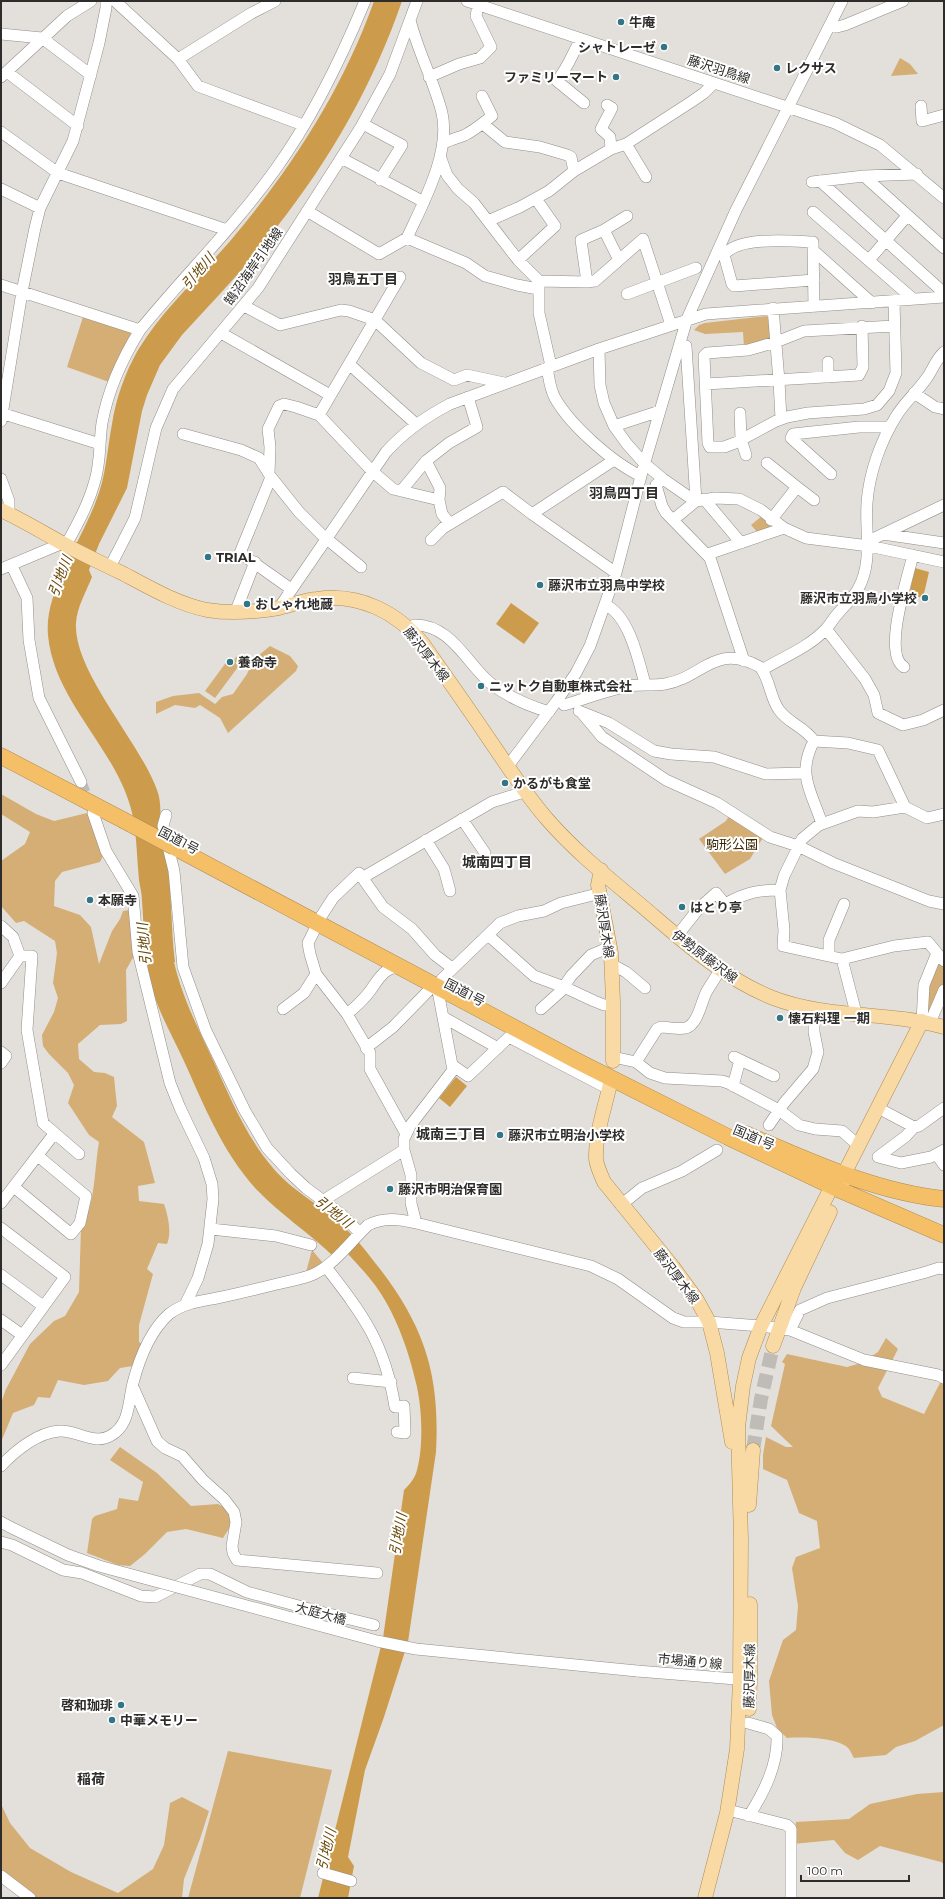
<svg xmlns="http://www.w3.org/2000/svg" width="945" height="1899" viewBox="0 0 945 1899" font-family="Montserrat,'Noto Sans JP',sans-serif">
<rect width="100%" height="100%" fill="#e3e0db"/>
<path fill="#d4ae74" d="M900,58l10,6 8,10 -27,2z
M766,316l3,2 3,19 -28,10 -1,-15 -38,2 -11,-4 5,-5 6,-2z
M83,317l50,15 -24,50 -42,-15z
M763,515l16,12 -20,7 -8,-9z
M270,646l20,10 8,10 -2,5 -68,62 -8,-15 -20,-13 -5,3 -20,-3 -19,9v-12l17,-6 26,-3 16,11 7,-7 11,-3 14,-20 6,-14z
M238,655l6,4 -29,39 -10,-7 25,-34 4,3z
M1,794l35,20 18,7 33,-8 17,41 -4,8 -38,10 -7,9 -1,25 26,9 11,12 8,37 13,-33 8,-12 3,-8 6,-1 6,44 -9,16 1,51 -6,3 -21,1 -22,19 1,15 15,13 11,1 9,4 3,29 -5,11 32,25 11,41 -17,3 1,15 25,3c4,12 8,28 3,40l-9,-1 -11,26 6,5 -14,51v17l3,2 -9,22 -13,2 -12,13 -24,4 -26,-5 -8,18 -12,-1 -4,8 -21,8 -12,29v-39l5,-14 24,-45 24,-23 11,-5 14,-24 2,-64c15,-25 13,-58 18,-86l-10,-7 -21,-32 6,-18 -6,-12 -19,-19 -6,-8 -1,-11 12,-23 4,-14 -5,-15 4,-30 -2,-12 -31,-20 -8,2 -15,-17v-45l24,-17 5,-12 -29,-18z
M730,814l34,22 -14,23 -25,15 -26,-35 27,-18z
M938,958l6,7v20l-14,31 -5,-2 1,-23z
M312,1250l11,13 -17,9z
M886,1338l12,11 -20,39 4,9 42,17 17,-33 3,2v342l-29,16 -19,6 -10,8 -32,3c-2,-3 -3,-6 -5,-9 -10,-12 -47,-12 -62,-11l-10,-10 -5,-13 -3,-34 14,-41 13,-10 2,-24 -6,-38 4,-11 24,-9 -3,-27 -18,-8 -12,-33 -24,-11v-14l3,-18 20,10h7l-22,-21 14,-62 -3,-2 5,-8 60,13 14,-4 17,-11z
M120,1447l37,26 34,33 27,-2 12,7v16l-7,11 -37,-9 -19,3 -22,22 -15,12 -12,-1 -31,-12 5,-34 3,-3 22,-7 2,-11 19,3 5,-19 -33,-22z
M228,1751l104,19 -32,128h-112z
M944,1792v72l-3,-2 -61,-16 -22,14 -13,-7 -11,-13 -41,4 3,-22 53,-3 21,-15 47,-10z
M182,1797l27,14 -9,28 -16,40 -2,19h-146l-16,-10 -19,-15v-69l9,19 20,25 41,24 47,21 35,-24 11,-24 6,-42z"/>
<path fill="#cc9c4c" d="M374,1h28c-28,82 -72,159 -126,227 -29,38 -62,72 -94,107l-22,30 -13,30 -5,16 -15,77 -28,56 -10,26 3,7c-6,15 -15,30 -16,46 -3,48 64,119 81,167 4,10 3,20 4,30 1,16 5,32 7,48 4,31 3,63 7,94h-1c8,35 24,66 39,98 17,37 33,77 60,108 19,23 51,39 72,60 13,12 24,27 35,41 46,60 60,108 56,183l-28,190 -24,75 -19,53 -17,87 6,9 -6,32h-30l65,-260 21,-148c6,-6 11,-12 13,-20 7,-26 5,-66 -2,-91 -6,-26 -16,-54 -29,-77 -10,-18 -24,-33 -38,-48l-15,2c-24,-23 -53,-42 -76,-66 -35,-38 -53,-85 -74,-131 -12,-26 -27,-51 -33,-79 -6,-26 -6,-53 -8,-79 0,-7 -2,-14 -3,-21 -2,-19 -2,-38 -5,-57 -10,-69 -80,-118 -86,-188 -4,-43 33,-93 48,-134 10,-24 11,-51 16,-77 4,-26 13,-51 26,-74 25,-41 62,-74 93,-110 60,-71 112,-151 143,-239z
M915,568l14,4 -6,26 -14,-3z
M511,603l28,20 -15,21 -28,-20z
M456,1077l11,9 -17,21 -11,-9z"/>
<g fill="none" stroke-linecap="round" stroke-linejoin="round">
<path stroke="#bfbcb8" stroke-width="11" stroke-dasharray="11 5.5" stroke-linecap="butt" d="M81,782l9,24"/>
<path stroke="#bfbcb8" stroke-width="14" stroke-dasharray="14 7" stroke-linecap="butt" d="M753,1450l8,-51 12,-53"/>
<defs>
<path id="minor" d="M115,1l63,58 20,27 105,39
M467,1l368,122 45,22 64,53
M831,24l6,3 8,-2 58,-24
M1,34l41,4 49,37
M581,39c-9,15 -12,27 -24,42l27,22
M178,59l72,-45 25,-13
M7,72l71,54
M1,77l66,-61 24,-15
M429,77l30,-13 21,-6 11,-11 -15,-31 2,-11
M607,105l5,3 -11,21 9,8 1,12
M921,106l1,15 22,-6
M363,124l39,21 -22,35
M483,124l22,18 35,5 27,8 4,2 3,14
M1,132l57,41 169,57
M444,143c7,-4 14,-5 21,-8 10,-5 18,-12 27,-19l-10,-20
M626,144l20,33
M440,156l7,19 11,14 16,14 44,57 21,21v32l12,53
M341,158l83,44
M864,176l80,72
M820,181l124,112
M812,182l52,-6 53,-2
M1,189l39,19
M307,211l72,43 28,-16 59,25 19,13 32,9 21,4
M813,212l99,86
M488,221l32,-14 29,-16 25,-20 37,-22 15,-5 65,-42 13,-9 10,-10
M604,230l15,30
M407,238c16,-35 44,-85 35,-125 -8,-32 -24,-61 -32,-93
M814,251l58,52
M518,260l37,-34 -19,-27
M869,260l38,-44
M539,281l48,1 8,-1 48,-42 28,86
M587,282l-6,-42 23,-10 23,-14
M1,285l139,45
M627,294l69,-26
M244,306l36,19 61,-15 8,1 26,9 46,43 33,17 13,-5 37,8
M814,307l-1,-65c-21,-1 -75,-6 -89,13l8,29 2,2 80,-6
M773,308l6,73 2,38
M894,326l-90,5 -28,11 -28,8 -41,3 -3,3 4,87 2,4h14l11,-4 41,-22 11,-4 21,-4 56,-4 13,-4 12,-14 7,-18 -2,-72
M221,333l109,62
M599,349l1,36 4,18 10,23 13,18 17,19 19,16 26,18 7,4 19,-3 24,1 22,11 23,18 22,10 63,8 75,16
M828,362v15
M349,364l67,60
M547,368c2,10 3,21 8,30 15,27 58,65 86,78
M706,384l153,-9 4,-8 -1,-41
M914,393l21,14 9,2
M1,413l99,31
M740,413l1,26 5,16
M319,415l81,-138
M1,421l21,-129 13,-64 5,-20 33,-67 26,-98 7,-35v-7
M614,426l46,-15
M183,434l58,16 18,8 12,19 28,35 23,23 39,32
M426,461l14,27 -1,12
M767,463l30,24 -26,33
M269,474l1,-27 -2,-18 11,-23 5,-2 12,3 23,8 53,56 21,18 46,11 3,14 8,10
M831,474l-40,-36 2,-4 66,-7h31
M271,477l-31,76 51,36
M1,479l8,22v13
M663,479l-7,6 6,21 4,7 44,45 34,103
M797,487l17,13
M401,491l25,-30 23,-18 28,-16 -9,-30
M704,499l37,44
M532,514l82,-54
M673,520l23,-19 -10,-155
M883,534l61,9
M431,540l12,-12 60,-36 29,22 84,59
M66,545c11,-20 22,-40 28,-61 7,-20 5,-41 8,-61 6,-33 20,-64 38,-93 44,-54 94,-103 135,-160 37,-51 66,-111 90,-169
M869,546l6,-8 69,-33
M708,554l76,-26
M12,566l15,32 2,42 10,58 42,84
M110,567l25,-49 21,-90 17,-39 85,-101 103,-161 29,-53 27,-73
M1,569l62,-26
M605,605c24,9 34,57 40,79
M279,608l107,-156c19,-21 39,-35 64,-48l149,-55 107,-35 238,-17
M235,613l20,-51
M411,629l3,-4c36,-1 52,37 75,57 18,15 38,23 60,30
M826,629l39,50 9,16 4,18 25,12 20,-5 21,-10
M904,667c-22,-13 4,-90 9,-112
M762,670c21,-13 46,-22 64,-41 5,-6 9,-13 15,-19 5,-6 13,-13 17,-21 15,-26 7,-58 9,-86 2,-30 14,-63 30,-88 8,-13 20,-23 29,-36 7,-9 9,-19 18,-27
M564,705c21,-6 43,-15 65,-19 12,-2 24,0 36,-2 38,-6 49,-42 95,-17 10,12 10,31 19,43 10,14 25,16 35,31
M579,711l30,12 45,28 17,3 43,3 52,17 39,-1
M581,712l21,25 64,43 51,23 53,34 28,9 35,17 96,38 15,3
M814,741l34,2 30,7 27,57
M814,741c-18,34 -2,51 8,83
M508,766l48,-64 20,-29 14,-27 26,-73 26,-101 45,-153 49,-109 106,-209
M93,813l13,38 27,45 5,56 32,131 10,25 24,50 8,26 1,15 -5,45 -10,34 -13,27
M166,815l-3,11 11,45 9,96 23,64 39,80 22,37 24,26 15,14 35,26 19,19
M462,819l23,34
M426,840l18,29 6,22
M362,878l130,-76 32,-10
M1,926l12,11 7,19h12l-5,74 16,93 36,31
M488,935l46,41 30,11 30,14 10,4h9
M677,936l22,-28 17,-15 9,11c20,-11 32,-14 55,-14
M937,953l-9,-11 -34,4 -52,13 -59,-13 1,-16 -4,-40 4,-14 18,-37 17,-14 39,-14 15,1 32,-5 22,11 17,-4
M829,956v-16l15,-36
M842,959l13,50 -1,5
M611,964l15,8 19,16
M442,979l58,-56 18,-7 26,-5 17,-8 40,-10
M1,983l19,-27
M283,1009l21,-16 12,-19
M541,1009l20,-18 10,-15 20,-21 19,-8
M347,1014c6,-5 13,-11 18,-17 11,-11 17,-33 37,-29
M443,1017l55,31
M932,1018l12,-28
M922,1021l2,-36 13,-32 7,8
M366,1048l27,-21 41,-42
M1,1052l5,4 -5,7
M613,1057l23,5 14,11 15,5 57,3 6,2 51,27 20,15 16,4 27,2 16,14
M734,1057l40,19
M636,1062l21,-33 4,-2c8,0 17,3 25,1 13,-5 15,-27 21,-37 4,-7 9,-14 13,-21
M452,1065l16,11 41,-39 100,52
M733,1086l7,-26
M878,1108l36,19 5,-1 25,-18
M769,1125l15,-22 29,-34 5,-17 -4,-20v-23
M406,1134l-36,-65v-16l-23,-39 -31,-40 -6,-20 -2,-11 14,-28 11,-17 26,-25 24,34 29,22 23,26 17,13
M937,1155l7,10
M878,1157l23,6 30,-6 13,-7
M878,1157l28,-21 8,-9
M14,1187l57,47 9,-11 6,-27 -48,-40
M324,1200l80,-50
M1,1203l53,-69
M621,1205l21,-17 40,-17 35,-21
M416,1223l-5,-20v-28l-7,-25v-11l6,-13 43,-56 -16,-84
M1,1228l64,49 -64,88
M211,1229l65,7 35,9
M326,1267c38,49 59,77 69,140l9,-1 1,27 -8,-1
M1,1275l42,31
M1,1320l21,15
M790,1330l10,-20 27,-12 96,-25 16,-5 5,1
M353,1378l38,4
M133,1387l24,54 8,7 17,8 21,24 21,19 10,13 2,10 -4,24 1,7 4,7 140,13
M1,1466c14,-15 37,-34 59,-35 16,-1 34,14 50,5 20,-11 18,-33 23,-53 6,-23 17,-52 36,-69 14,-11 32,-13 48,-16 20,-4 40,-9 60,-14 12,-3 26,-5 37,-10 20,-9 38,-34 54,-49 16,-8 31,-6 48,-2l175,43 27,13 55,39 11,4h25l52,4 29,4 74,30 74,15 6,3
M1,1522l9,5
M1,1542l11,3 51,25 19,3 59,23 14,1 45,-23h10l37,18 70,19 57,14
M637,1671l111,9
M748,1723l21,6 8,7c1,29 -13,56 -28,80
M728,1810l59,15 4,4v69
M323,1873l28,8
M1,1876l29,22"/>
<path id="major" d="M1,510c21,10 41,22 61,33 20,11 41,21 62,31 26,14 54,30 83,36 24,4 48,2 72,-2 13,-3 25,-8 38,-9 42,-6 80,13 106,45 23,33 46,65 68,98 18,26 35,53 56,77 32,37 72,67 109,99 36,31 72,62 117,80 55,21 115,13 171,29
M601,870l-3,15 13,68 2,48v60
M610,1084c-5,24 -15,50 -14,75 1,8 5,16 8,23l69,85 24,33 12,22 8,31 15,89
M842,1184l2,-10 78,-153
M773,1346l21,-58 36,-76
M749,1505l4,-55
M749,1709l1,-29v-76
M705,1898l22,-85 10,-64 3,-69 1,-140 -3,-113 5,-41 6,-28 12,-32 71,-140 7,-8"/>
<path id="highway" d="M1,756l122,64
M174,847l403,214 151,76 112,53 104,45
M746,1134c63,27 129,58 198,65"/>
</defs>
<use href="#minor" stroke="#918e8a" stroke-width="12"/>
<use href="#major" stroke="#af8c52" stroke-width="15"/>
<use href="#highway" stroke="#af8c52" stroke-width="17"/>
<use href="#minor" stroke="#fff" stroke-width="11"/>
<use href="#major" stroke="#f9d9a4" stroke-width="14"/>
<use href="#highway" stroke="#f5bf67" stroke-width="16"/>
<defs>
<path id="minor-bridge" d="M10,1527l58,28 31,11 278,75 39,8 221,22"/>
<path id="highway-bridge" d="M123,820l51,27"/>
</defs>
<use href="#minor-bridge" stroke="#918e8a" stroke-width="12" stroke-linecap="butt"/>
<use href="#highway-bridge" stroke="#af8c52" stroke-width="17" stroke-linecap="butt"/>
<use href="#minor-bridge" stroke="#fff" stroke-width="11"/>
<use href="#highway-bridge" stroke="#f5bf67" stroke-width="16"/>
</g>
<g fill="#327586" stroke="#fff" stroke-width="1.5">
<circle cx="621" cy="22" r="4"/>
<circle cx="664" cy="47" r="4"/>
<circle cx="777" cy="68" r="4"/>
<circle cx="616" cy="77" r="4"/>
<circle cx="208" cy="557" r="4"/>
<circle cx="540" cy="585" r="4"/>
<circle cx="925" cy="598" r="4"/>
<circle cx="247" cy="604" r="4"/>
<circle cx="230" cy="662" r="4"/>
<circle cx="481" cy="686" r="4"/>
<circle cx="505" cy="783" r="4"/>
<circle cx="90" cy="900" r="4"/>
<circle cx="682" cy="907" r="4"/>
<circle cx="780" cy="1018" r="4"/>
<circle cx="500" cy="1135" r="4"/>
<circle cx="390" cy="1189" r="4"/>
<circle cx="121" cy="1705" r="4"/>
<circle cx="112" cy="1720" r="4"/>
</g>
<g text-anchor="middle" stroke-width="4" stroke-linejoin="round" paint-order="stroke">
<g font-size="13" font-weight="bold" fill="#2d2c2a" stroke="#fff" text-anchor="start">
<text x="629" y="27">牛庵</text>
<text x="656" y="52" text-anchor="end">シャトレーゼ</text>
<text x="785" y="73">レクサス</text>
<text x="608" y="82" text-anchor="end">ファミリーマート</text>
<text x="216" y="562">TRIAL</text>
<text x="548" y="590">藤沢市立羽鳥中学校</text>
<text x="917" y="603" text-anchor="end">藤沢市立羽鳥小学校</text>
<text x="255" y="609">おしゃれ地蔵</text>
<text x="238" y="667">養命寺</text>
<text x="489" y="691">ニットク自動車株式会社</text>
<text x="513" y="788">かるがも食堂</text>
<text x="98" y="905">本願寺</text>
<text x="690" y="912">はとり亭</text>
<text x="788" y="1023">懐石料理 一期</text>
<text x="508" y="1140">藤沢市立明治小学校</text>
<text x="398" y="1194">藤沢市明治保育園</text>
<text x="113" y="1710" text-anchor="end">啓和珈琲</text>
<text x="120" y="1725">中華メモリー</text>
</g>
<g font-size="13" fill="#2d2c2a" stroke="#fff">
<text transform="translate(719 69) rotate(18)" y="5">藤沢羽鳥線</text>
<text transform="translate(253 266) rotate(-55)" y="5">鵠沼海岸引地線</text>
<text transform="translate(427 654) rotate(52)" y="5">藤沢厚木線</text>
<text transform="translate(179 840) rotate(28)" y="5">国道1号</text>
<text transform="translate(605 926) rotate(81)" y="5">藤沢厚木線</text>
<text transform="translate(705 956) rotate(37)" y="5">伊勢原藤沢線</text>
<text transform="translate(465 992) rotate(28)" y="5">国道1号</text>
<text transform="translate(754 1137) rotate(23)" y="5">国道1号</text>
<text transform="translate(677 1276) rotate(53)" y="5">藤沢厚木線</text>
<text transform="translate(321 1613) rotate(15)" y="5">大庭大橋</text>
<text transform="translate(690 1661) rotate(5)" y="5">市場通り線</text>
<text transform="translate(749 1676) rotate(-89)" y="5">藤沢厚木線</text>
</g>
<g font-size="13" fill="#3b2703" stroke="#fff">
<text x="732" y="849">駒形公園</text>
</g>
<g font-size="14" font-style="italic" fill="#694908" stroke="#fff">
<text transform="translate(198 271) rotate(-49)" y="5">引地川</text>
<text transform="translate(60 576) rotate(-69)" y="5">引地川</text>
<text transform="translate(144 944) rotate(-95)" y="5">引地川</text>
<text transform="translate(334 1212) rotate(38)" y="5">引地川</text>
<text transform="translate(398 1534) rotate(-80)" y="5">引地川</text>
<text transform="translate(326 1849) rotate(-76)" y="5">引地川</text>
</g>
<g font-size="14" font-weight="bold" fill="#2d2c2a" stroke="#fff">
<text x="363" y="284">羽鳥五丁目</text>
<text x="624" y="498">羽鳥四丁目</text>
<text x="497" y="867">城南四丁目</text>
<text x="451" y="1139">城南三丁目</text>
<text x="91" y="1784">稲荷</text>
</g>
</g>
<rect width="945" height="1899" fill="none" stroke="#2d2c2a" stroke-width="4"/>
<path d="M801 1875v6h108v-6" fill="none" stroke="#2d2c2a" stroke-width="2"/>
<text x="807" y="1875" font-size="12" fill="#2d2c2a" stroke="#ffffff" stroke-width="3" paint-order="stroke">100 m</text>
</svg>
